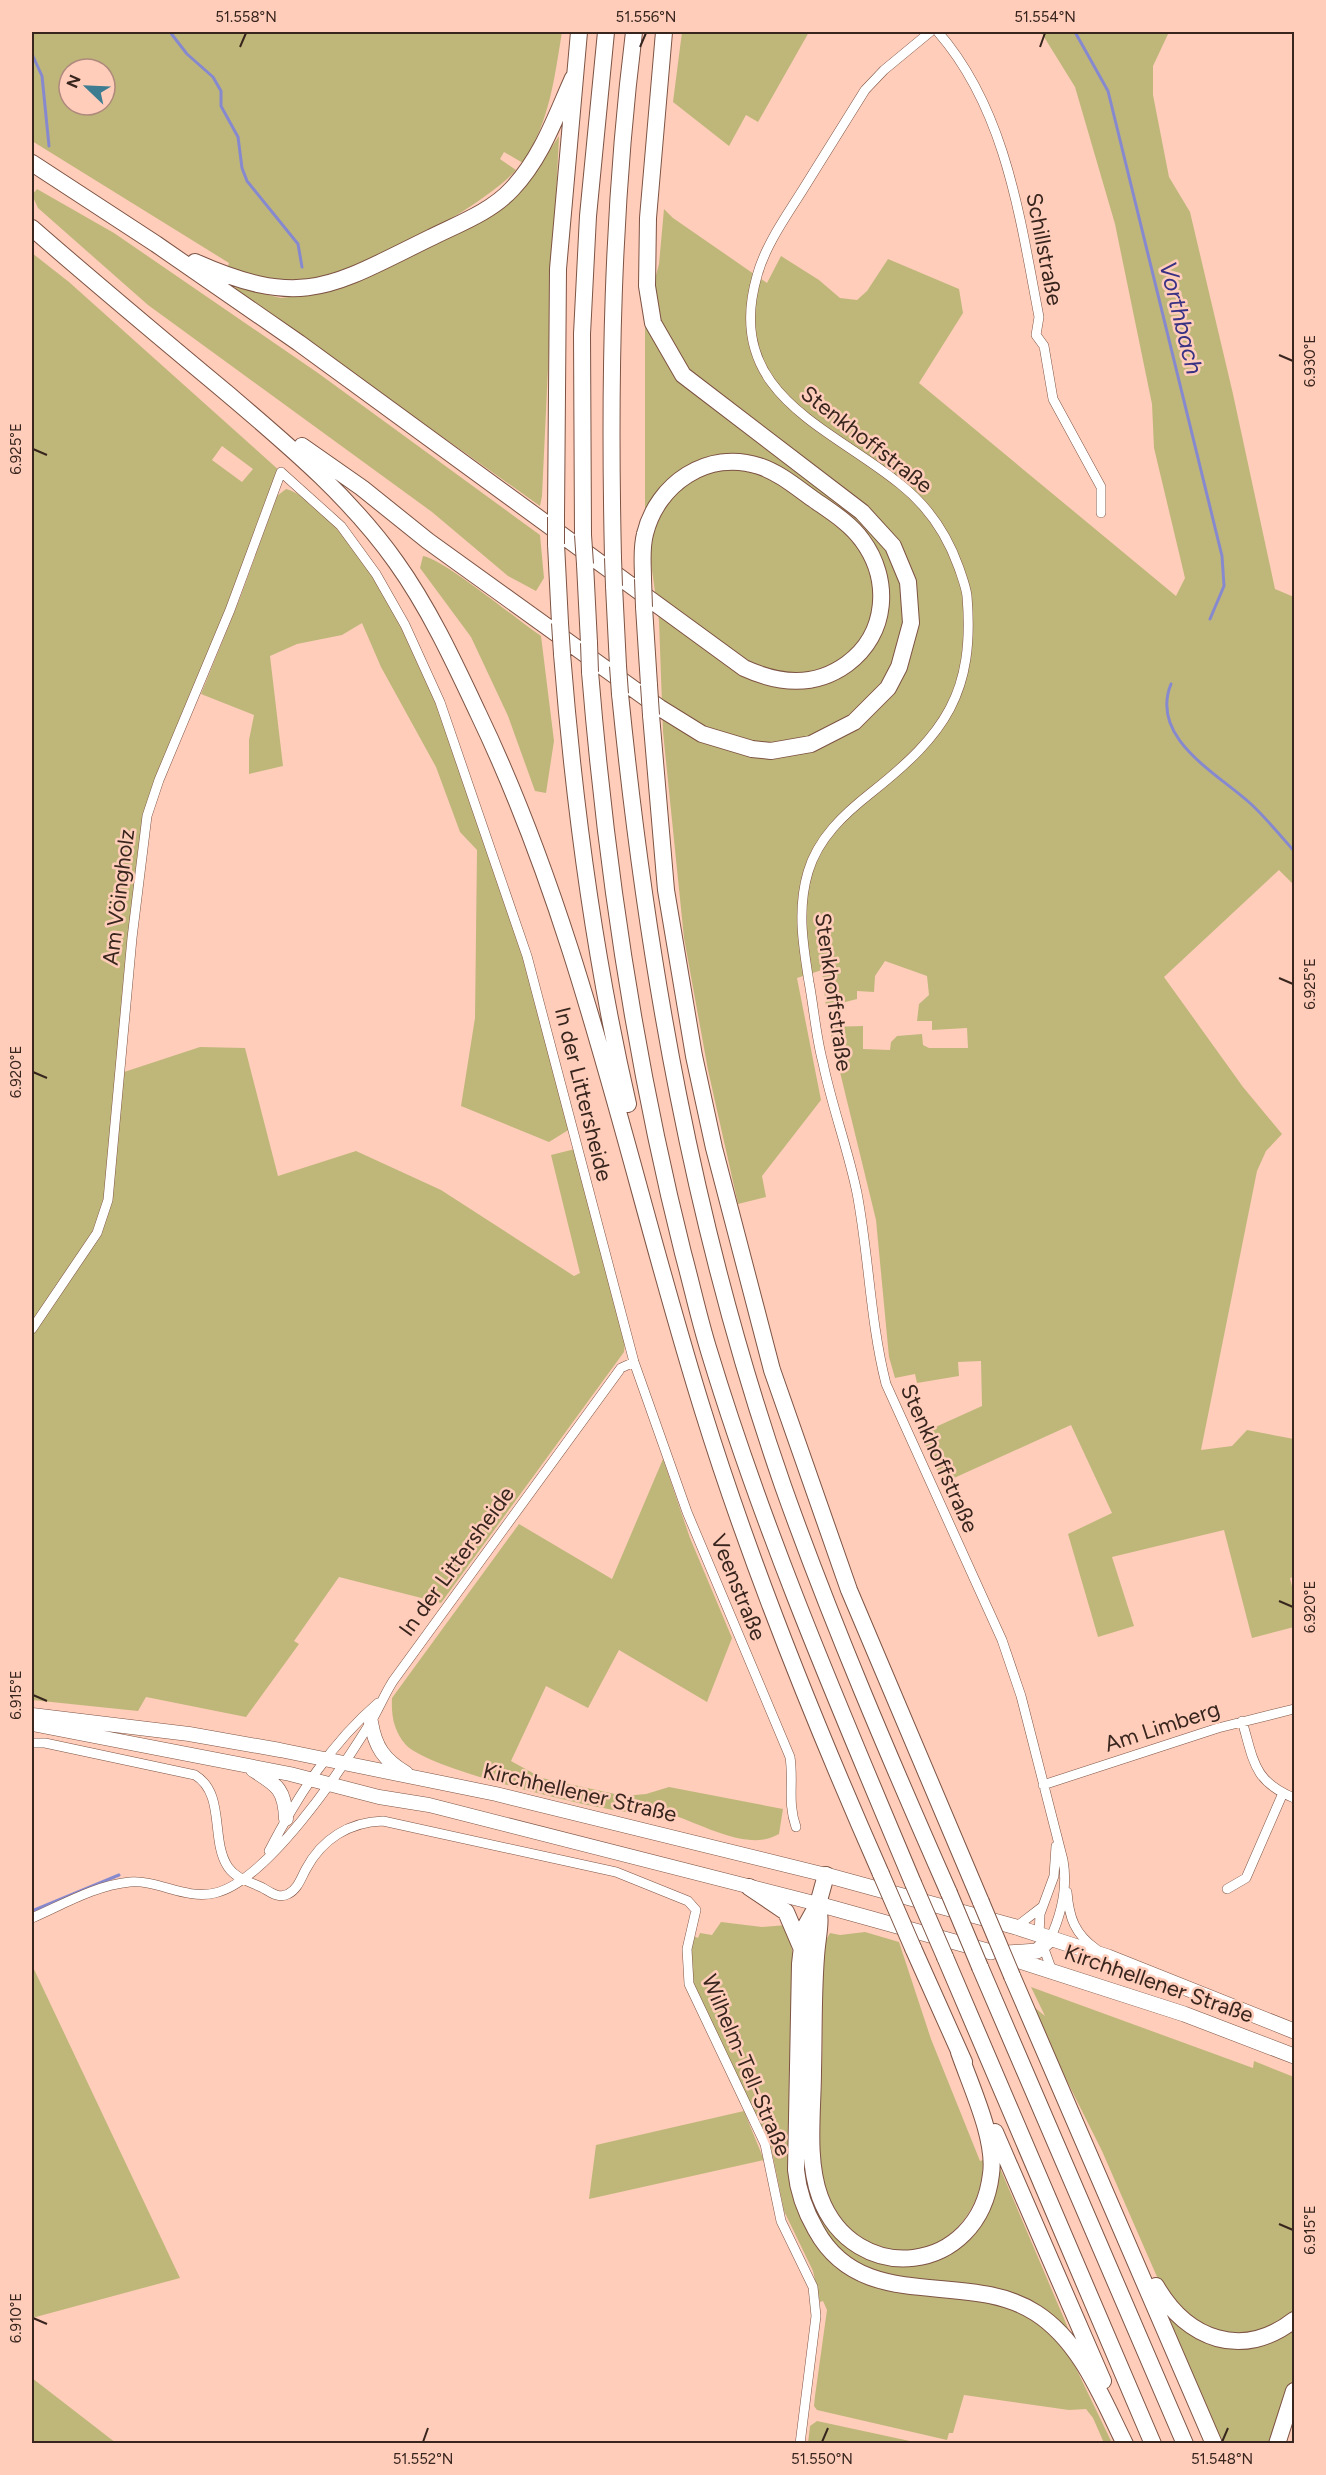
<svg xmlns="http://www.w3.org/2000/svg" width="1326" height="2475" viewBox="0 0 1326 2475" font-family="Figtree,sans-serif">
<rect width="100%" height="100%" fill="#ffcdba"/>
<path fill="#bfb77a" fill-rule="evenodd" d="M32,32h530c-8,48 -12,88 -39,131l-19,-11 -4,7 16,11c-32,37 -164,108 -213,113 -27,3 -50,-6 -76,-14l2,-6 -197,-122zM69,69h36v36h-36z
M682,32h127l-51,90 -12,-7 -17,31 -56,-44z
M1041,32h128l-16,34v29l16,82 21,35 43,182 42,195 19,8v288l-15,-15 -115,107 79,110 39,47 -16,17 -9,20 -56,279 31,-4 15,-16 47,9v138l-4,1 4,17v32l-42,11 -28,-108 -112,27 22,69 -36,11 -30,-103 44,-21 -41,-88 -128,58 -23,-49 62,-28 -1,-45 -23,1 1,14 -42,7 -2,-9 -20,4 -6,-21 -13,-137 -47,-193 34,-1v23l27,1 1,-8 6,-6 25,-2 1,11 6,3h39l-1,-20 -35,2v-9h-15l2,-17 10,-9 -2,-19 -42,-15 -10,15 -1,16 -17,-1v8l-31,8 -4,-37 -25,8 24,122 -59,76 4,21 -28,7 -30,-134 -24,-132 -21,-206 -4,-111 -14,-102v-202l14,-53 5,-55 9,9 94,65 14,-27 38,24 21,18 17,2 10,-9 21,-32 71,30 4,24 -44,70 257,213 9,-18 -31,-130 -2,-44 -37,-180 -40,-137z
M559,136l-17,360 -2,10 -306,-217 1,-2 46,11 40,-5 194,-98 14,-13z
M37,189l77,44 204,140 222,162 4,43 -8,13 -28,-15 -76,-64 -284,-207 -110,-97 -6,-13z
M32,253l37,29 212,190 -134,344 -26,257 79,-26 45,1 33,128 78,-25 85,39 133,86 6,-3 -29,-118 24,-6 50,193 -1,10 -183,251 -102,-26 -45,64 5,3 -53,73 -100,-20 -8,14 -106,-11zM222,446l31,23 -11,13 -30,-22z
M286,489c15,4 25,15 37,26 71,66 111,181 143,271 41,113 76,227 104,343l-21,13 -88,-36 14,-88 2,-168 -17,-18 -24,-65 -55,-100 -19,-44 -20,12 -45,9 -27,12 13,110 -34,8v-34l5,-25 -53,-21 39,-96 37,-102z
M423,556c22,4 94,64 118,80l13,105 -8,52 -11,-2 -27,-75 -37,-79 -51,-69z
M663,1459l27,79 42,100 -25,64 -88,-52 -31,58 -42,-22 -35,75 31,17 82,18 22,-2 23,-7 114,22 -4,25c-36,21 -87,-18 -125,-24 -9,-1 -18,3 -27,2 -38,-4 -199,-43 -221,-67 -12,-14 -15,-29 -14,-47l127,-174 93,55z
M721,1922l41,5 25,-2 6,29 -1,225 46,85 134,33 49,15 28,21 23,27 40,83h-8l-11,-25 -7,-9 -17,1 -105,-15 -11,38h-4l-2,7 -130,-30 -3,-4 1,-10 12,-86 -4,-9 -3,1 -7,-31 -29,-60 -13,-64 -78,-163 -3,-37 4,-11 4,2 2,-5 12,2z
M865,1932l34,10 32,97 49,122 3,-1c1,61 -52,109 -112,83 -11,-5 -26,-15 -32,-25 -6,-10 -13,-23 -15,-33 -8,-37 -3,-77 -2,-115 1,-42 -1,-85 3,-128l5,-9 10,2z
M32,1965l148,313 -148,40z
M1031,1987l222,81 1,-7 40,16v236l-12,10 -46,13 -35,-9 -40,-41 -59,-135 -38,-76 -30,-68 11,9z
M744,2111l20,49 -175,39 7,-54z
M805,2124l3,38 49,89 93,-1 47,-81 3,-1 71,167 -24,-20 -157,-37 -44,-21 -15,-16 -21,-37 -7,-38z
M1167,2313l29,24 98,-10v49l-24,67h-48z
M32,2378l84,65h-84z
M817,2421l102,22h-111l2,-17z"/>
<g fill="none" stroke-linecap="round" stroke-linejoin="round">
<path stroke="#8789cf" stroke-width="3" d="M170,32l17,22 26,23 8,14v15l17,31 4,31 5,13 51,63 4,23
M1075,32l33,59 114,465 2,30 -14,33
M32,54l10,22 7,70
M1171,684c-22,54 46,89 80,120 15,14 29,31 43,47
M32,1911l87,-36"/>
<defs>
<path id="street" d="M930,32l-46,38 -19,20c-21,34 -42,67 -63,101 -17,27 -37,55 -45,85 -34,118 72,150 143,208 28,22 47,50 59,84 3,9 7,19 8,28 8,97 -22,138 -95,196 -28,22 -54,46 -64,80 -11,37 -5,73 1,110 5,27 7,55 14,81 9,44 25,86 34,130 12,63 13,128 29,191l116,256 19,56 42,164c5,28 -1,53 -13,79
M938,32c68,78 82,186 101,285l-3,18 8,11 9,53 48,88v26
M32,1329l65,-96 11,-33 24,-262 15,-122 12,-36 71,-170 51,-138 60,54 35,48 29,51 35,77 87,254 107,406 53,150 103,245c4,26 -3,44 6,70
M1242,1721c12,40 11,60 52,77
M32,1743h13l150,32c31,19 15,65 33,92 8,12 23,15 35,21 7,4 16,11 25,6 10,-5 13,-16 18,-25 16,-30 43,-47 77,-48l233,51 72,29 8,9 -9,39 2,35 76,160 16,77 32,66 3,29 -16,128
M1043,1785l175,-57 76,-19
M269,1851c28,-54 62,-108 109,-148
M1227,1889l19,-11 37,-85
M1067,1892c2,26 8,42 29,57
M32,1918c30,-13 64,-33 98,-36 29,-2 55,18 85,11 52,-12 126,-123 154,-168 9,-14 15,-30 24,-44l228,-313 13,-6
M1016,1927l26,-20
M1052,1971l-13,-36 1,-21 14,-38 2,-30"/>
<path id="secondary" d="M32,1715l157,19 91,16 216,44 330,81
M371,1722c4,25 13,38 35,51
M32,1724l258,50 89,23 50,8 389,99
M253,1770c24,15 32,19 33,49"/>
<path id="primary" d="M826,1875l190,52 92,30 186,74
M818,1904l173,48
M1007,1953l30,-2 13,-12
M1007,1957l177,57 110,42"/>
<path id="highway" d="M32,163l124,81 143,99 445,325c35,16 70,20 103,-4 41,-30 44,-85 15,-124 -12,-17 -32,-29 -49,-41 -17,-12 -33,-26 -54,-33 -51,-17 -102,18 -114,68 -4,15 -2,30 -2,45
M32,228c64,56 130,111 196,166 61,52 122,103 168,168 33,46 58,100 82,151 106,221 152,465 225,698 49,158 111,311 178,463
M195,262c108,48 137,24 235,-24 28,-14 61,-26 82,-49 30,-32 43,-71 61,-111
M302,446l60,42 66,53 232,167 42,26 50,15 19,2 40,-7 43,-22 34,-34 11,-21 12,-44 -3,-41 -15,-36 -31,-34 -179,-137 -30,-52 -6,-37 1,-68 16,-186
M556,517l2,-248 21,-237
M583,535l-1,-201 6,-118 18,-184
M556,544l4,79
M613,558c-4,-177 -1,-350 21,-526
M585,564l4,79
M614,586l4,80
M644,607l5,78
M562,654c12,151 32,302 66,450
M590,672c16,196 45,390 93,581 9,33 16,66 26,98 55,182 131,358 204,532
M620,694c27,269 74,537 163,792 49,138 107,273 166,407
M651,715l15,175 28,166 20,92 58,222 77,220 132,312
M826,1875l-8,29 -14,25 -4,35 -4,206c2,21 9,41 20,60 47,86 151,38 220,83 45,29 66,85 89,131
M749,1887l37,25 15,35
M818,1904c4,19 -1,34 -2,53 -3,38 -2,76 -3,114 0,40 -7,88 7,126 34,91 159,79 171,-23 5,-35 -20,-87 -32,-122
M913,1948l51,114
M945,1957l208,487
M980,1967l205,477
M1012,1976l202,468
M995,2132l108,249
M1156,2286c31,54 87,74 138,34
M1277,2444l17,-53"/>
</defs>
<use href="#street" stroke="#7d5343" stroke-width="10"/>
<use href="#secondary" stroke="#7d5343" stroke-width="15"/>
<use href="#primary" stroke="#7d5343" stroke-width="16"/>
<use href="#highway" stroke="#7d5343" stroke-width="18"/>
<use href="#street" stroke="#fff" stroke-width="9"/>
<use href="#secondary" stroke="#fff" stroke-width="14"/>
<use href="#primary" stroke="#fff" stroke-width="15"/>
<use href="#highway" stroke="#fff" stroke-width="16"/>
<defs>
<path id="highway-bridge" d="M556,517v27
M583,535l2,29
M613,558l1,28
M643,579l1,28
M560,623l2,31
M589,643l1,29
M618,666l2,28
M649,685l2,30
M881,1874l32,74
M913,1883l32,74
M949,1893l31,74
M981,1902l31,74"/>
</defs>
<use href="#highway-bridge" stroke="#7d5343" stroke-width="18" stroke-linecap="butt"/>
<use href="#highway-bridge" stroke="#fff" stroke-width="16"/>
</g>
<path fill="none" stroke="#38251e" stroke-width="2" d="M240,47l6,-14M640,47l6,-14M1040,47l5,-14M1279,355l14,6M33,449l14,6M1279,978l14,6M33,1072l14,6M1279,1601l14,6M33,1695l14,6M1279,2224l14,6M33,2318l14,6M423,2442l5,-14M822,2442l6,-14M1222,2442l6,-14"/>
<g text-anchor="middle" stroke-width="5" stroke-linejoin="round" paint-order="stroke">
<g font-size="22" fill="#38251e" stroke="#ffcdba">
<text transform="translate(1045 249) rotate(79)" y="8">Schillstraße</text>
<text transform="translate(867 439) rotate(38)" y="8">Stenkhoffstraße</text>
<text transform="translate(118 897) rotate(-83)" y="8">Am Vöingholz</text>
<text transform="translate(834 992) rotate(82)" y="8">Stenkhoffstraße</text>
<text transform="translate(584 1094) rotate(76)" y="8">In der Littersheide</text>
<text transform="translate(940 1458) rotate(66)" y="8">Stenkhoffstraße</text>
<text transform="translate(456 1561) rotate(-54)" y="8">In der Littersheide</text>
<text transform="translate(739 1587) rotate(68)" y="8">Veenstraße</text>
<text transform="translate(1162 1726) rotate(-18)" y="8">Am Limberg</text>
<text transform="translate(580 1792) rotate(13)" y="8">Kirchhellener Straße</text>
<text transform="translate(1159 1983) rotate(19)" y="8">Kirchhellener Straße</text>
<text transform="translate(747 2065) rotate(67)" y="8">Wilhelm-Tell-Straße</text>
</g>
<g font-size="24" font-style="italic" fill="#393184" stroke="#ffcdba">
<text transform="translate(1181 318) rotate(76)" y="8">Vorthbach</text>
</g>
</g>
<rect width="1326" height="2475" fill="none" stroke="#ffcdba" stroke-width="66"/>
<g transform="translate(87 87) rotate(293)"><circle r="28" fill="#ffcdba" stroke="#af8a7c" stroke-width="1.5"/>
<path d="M0-4.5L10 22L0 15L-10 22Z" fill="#3d7c91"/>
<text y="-9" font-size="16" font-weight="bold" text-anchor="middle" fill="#38251e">N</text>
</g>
<rect x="33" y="33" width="1260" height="2409" fill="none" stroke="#38251e" stroke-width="2"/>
<g font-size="15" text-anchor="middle" fill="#38251e">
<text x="246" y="22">51.558°N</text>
<text x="646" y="22">51.556°N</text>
<text x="1045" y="22">51.554°N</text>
<text transform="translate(1310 361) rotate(-90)" y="5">6.930°E</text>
<text transform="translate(16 449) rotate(-90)" y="5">6.925°E</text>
<text transform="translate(1310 984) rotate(-90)" y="5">6.925°E</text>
<text transform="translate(16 1072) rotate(-90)" y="5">6.920°E</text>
<text transform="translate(1310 1607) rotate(-90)" y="5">6.920°E</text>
<text transform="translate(16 1695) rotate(-90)" y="5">6.915°E</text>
<text transform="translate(1310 2230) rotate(-90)" y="5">6.915°E</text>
<text transform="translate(16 2318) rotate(-90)" y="5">6.910°E</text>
<text x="423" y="2464">51.552°N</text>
<text x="822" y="2464">51.550°N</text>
<text x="1222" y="2464">51.548°N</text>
</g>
</svg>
